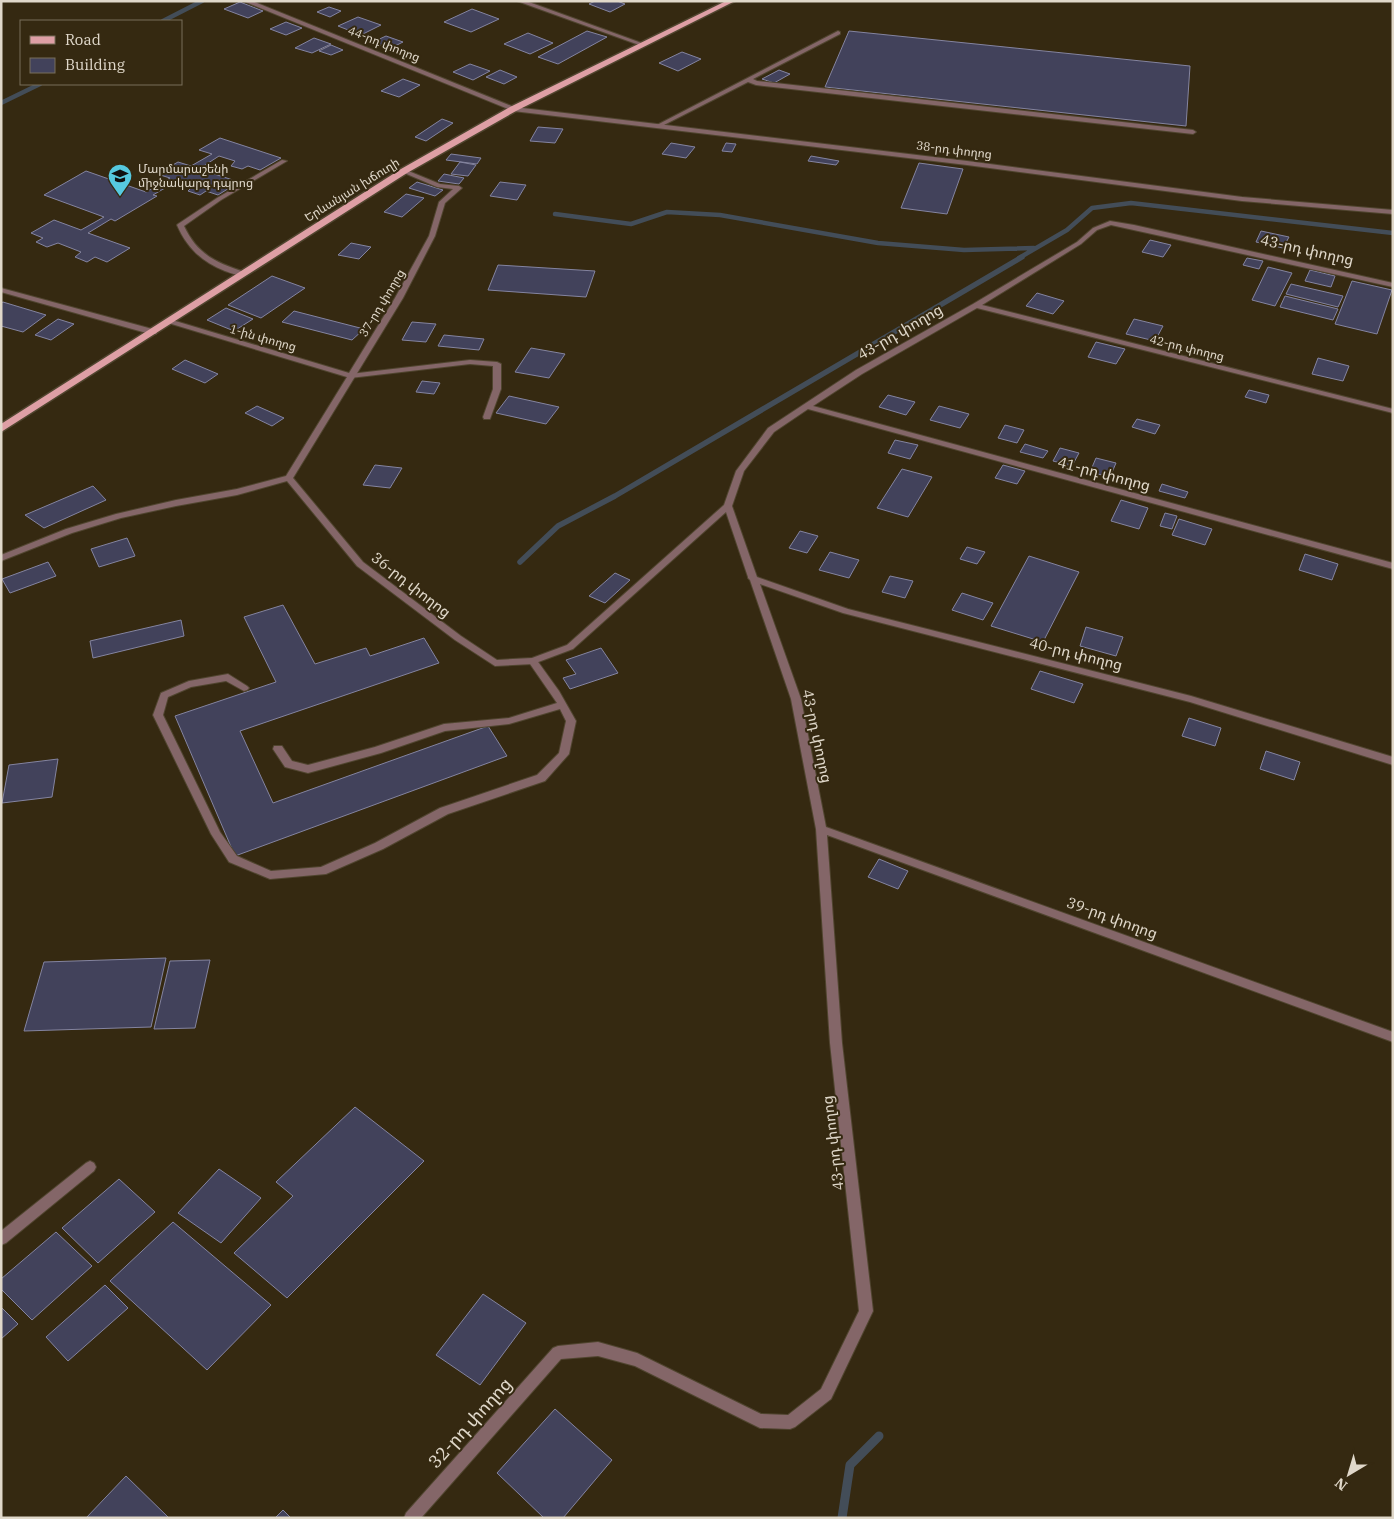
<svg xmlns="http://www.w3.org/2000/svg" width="1394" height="1519" viewBox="0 0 1394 1519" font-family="'IBM Plex Serif','Noto Sans Armenian',serif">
<rect width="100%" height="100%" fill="#352911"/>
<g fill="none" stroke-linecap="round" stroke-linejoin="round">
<path stroke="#434d58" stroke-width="4.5" d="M163,21l39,-20
M1,103l39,-19
M555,214l76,10 36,-12 53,3 158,28 86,7 70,-2
M1019,258l48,-28 25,-22 39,-5 262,30"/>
<path stroke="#434d58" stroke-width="5.5" d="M520,562l38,-36 57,-30 407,-239"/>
<path stroke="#434d58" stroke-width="9" d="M842,1518l8,-53 29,-29"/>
</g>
<path fill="#42425b" stroke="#8484a0" d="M595,1h22l8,3 -15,8 -21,-8z
M240,2l23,9 -15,7 -24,-9z
M329,7l12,4 -11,6 -13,-5z
M472,9l27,10 -28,13 -27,-10z
M358,17l23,8 -20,10 -23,-9z
M286,22l16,6 -16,7 -16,-6z
M587,31l20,6 -49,27 -20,-7z
M849,31l341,35 -4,60 -361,-39z
M528,33l25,10 -23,11 -26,-10z
M386,36l17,6 -14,7 -16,-7z
M314,38l17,6 -19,9 -17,-5z
M331,45l12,5 -12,5 -12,-4z
M682,52l19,7 -23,12 -19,-8z
M470,64l20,7 -17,9 -20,-8z
M500,70l17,7 -13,7 -18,-7z
M779,70l11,4 -16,9 -12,-4z
M403,79l17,6 -21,12 -18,-6z
M442,119l11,4 -27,18 -11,-4z
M538,127l25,2 -8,14 -25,-2z
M220,138l61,20 -21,12 -12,-4 -6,3 -11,-3 4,-5 -16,-5 -20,13 40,13 -21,13 -12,-4 -6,4 -12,-4 5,-5 -16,-5 -24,14 4,1 -42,25 -4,-2 -23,14 42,15 -23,14 -12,-5 -8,5 -12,-5 6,-5 -23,-9 -11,4 -11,-5 7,-4 -12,-5 23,-13 27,10 23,-13 -60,-22 42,-24 60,21 24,-14 -13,-4 21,-12 13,4 21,-12 -13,-4z
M671,143l24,4 -9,11 -24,-4z
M726,143l10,1 -4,8 -10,-1z
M451,154l30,4 -4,6 -31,-4z
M811,156l28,5 -3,4 -28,-4z
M460,162l16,3 -8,11 -17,-2z
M919,163l44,6 -16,45 -46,-6z
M444,174l20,4 -5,6 -21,-3z
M417,182l26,8 -8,6 -26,-8z
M500,182l26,3 -9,15 -27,-4z
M406,194l18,4 -22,19 -18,-5z
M1261,231l28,6 -6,11 -27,-6z
M1150,240l21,5 -8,12 -21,-5z
M351,243l20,4 -12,12 -21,-4z
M1247,258l16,3 -4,8 -16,-4z
M498,265l97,6 -9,26 -98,-7z
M1268,267l24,6 -17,33 -23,-6z
M1310,270l25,6 -4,11 -26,-6z
M272,276l33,12 -44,30 -33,-13z
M1352,281l40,9 -15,44 -42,-10z
M1291,284l52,12 -5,11 -52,-13z
M1037,293l27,8 -11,13 -27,-8z
M1285,296l53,13 -5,11 -53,-13z
M3,302l43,13 -23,17 -22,-6v-23z
M226,308l27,11 -19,12 -27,-11z
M294,311l70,18 -12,11 -70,-18z
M58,319l16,5 -23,16 -16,-5z
M1134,319l29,7 -8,15 -29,-7z
M412,322l24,2 -10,18 -24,-2z
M444,335l40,4 -5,11 -41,-4z
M1096,342l29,7 -9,15 -28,-7z
M531,348l34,6 -16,24 -34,-6z
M1318,358l31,8 -6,15 -31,-7z
M185,360l33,14 -13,9 -33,-14z
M422,381l18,2 -6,11 -18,-2z
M1249,390l20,5 -3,8 -21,-6z
M888,395l27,7 -9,13 -27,-8z
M509,396l50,11 -13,17 -50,-11z
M257,406l27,12 -12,8 -27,-13z
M939,406l30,8 -9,14 -30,-8z
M1137,419l23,6 -5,9 -23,-7z
M1005,425l19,5 -7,13 -19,-5z
M895,440l23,5 -8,14 -22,-6z
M1025,444l23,7 -5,7 -23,-6z
M1060,448l19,5 -7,13 -19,-5z
M1096,458l20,5 -6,14 -20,-5z
M375,465l27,3 -12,20 -27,-3z
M1003,465l22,6 -8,13 -22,-6z
M902,469l30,8 -24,40 -31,-9z
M1162,484l26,8 -3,6 -26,-7z
M93,486l13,14 -62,28 -19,-13z
M1121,500l27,8 -9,21 -28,-8z
M1165,513l12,3 -5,13 -12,-3z
M1179,519l33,10 -7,16 -33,-10z
M800,531l18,5 -11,17 -18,-5z
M127,538l8,18 -36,11 -8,-18z
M967,547l18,5 -8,12 -17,-5z
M830,552l29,8 -10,18 -30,-8z
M1305,554l33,10 -6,16 -33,-10z
M1029,556l50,16 -36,70 -52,-16z
M48,562l8,14 -46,17 -8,-14z
M615,573l15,7 -25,23 -16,-7z
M890,576l23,5 -8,17 -23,-6z
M962,593l31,10 -10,17 -31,-10z
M283,605l32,59 51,-16 4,8 54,-18 15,25 -199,68 33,72 215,-77 19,30 -272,100 -60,-140 101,-34 -32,-65z
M181,620l3,16 -91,22 -3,-17z
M1086,627l37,10 -7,19 -36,-10z
M601,648l17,25 -48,16 -7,-11 13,-4 -10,-14z
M1040,671l43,13 -9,19 -43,-14z
M1189,718l32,10 -6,18 -33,-10z
M1266,751l34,11 -6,18 -34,-11z
M58,759l-6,38 -50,6 7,-38z
M879,859l29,12 -10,18 -30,-12z
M166,958l-15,69 -127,4 20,-69z
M210,960l-15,68 -41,1 16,-68z
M355,1107l69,54 -137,137 -53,-45 59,-57 -17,-14z
M219,1169l42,29 -40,45 -43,-30z
M119,1179l36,33 -57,51 -36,-35z
M173,1222l98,83 -64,65 -97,-89z
M56,1232l36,34 -60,54 -31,-31v-10z
M105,1285l23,23 -60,53 -22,-24z
M483,1294l43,29 -46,62 -44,-30z
M1,1307l17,17 -17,15z
M555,1409l57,51 -49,58h-19l-47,-45z
M126,1476l43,42h-83z
M283,1510l8,8h-16z"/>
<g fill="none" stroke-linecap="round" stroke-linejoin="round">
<defs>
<path id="service" d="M838,31l2,1v2l-87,45 4,2 436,49 3,2 -3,2 -437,-49 -8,-3 -88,45 -5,-1z
M282,160l5,1 -66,39 -37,26c13,28 32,37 61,46v4c-7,0 -14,-3 -20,-5 -23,-9 -38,-23 -48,-46l1,-1 39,-26z
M470,360l27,2 4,2v25l-11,30h-6l-1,-2 10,-28v-23l-23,-2 -120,14 -4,-2 4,-2z
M533,658l3,1 23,32 17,30 -7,33 -24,27 -97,33 -65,35 -57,25 -56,5 -41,-17 -18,-28 -58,-119 8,-22 28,-12 39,-7 19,12 2,2 -2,2 -3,1 -18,-10 -35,6 -23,10 -5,18 57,117 17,24 34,15 50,-4 54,-24 65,-35 97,-33 22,-22 7,-32 -6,-12 -51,15 -64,7 -64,22 -73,20 -23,-6 -12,-18 1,-3h8l10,15 16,4 67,-18 69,-23 65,-6 48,-15 -29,-42z"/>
<path id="minor" d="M243,1h9l262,106 453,54 275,36 151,13v4l-151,-13 -275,-36 -454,-54z
M517,1h9l121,44 -5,1z
M402,170h4l34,14 19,2 3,2 -17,15 -10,33 -32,62 -110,180 70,84 98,74 36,24 35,-2 35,-13 157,-140 12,-34 32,-43 88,-58 117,-66 104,-62 16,-14 17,-7 24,4 259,58v4l-282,-62 -14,5 -16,14 -99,61 411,104v4l-416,-105 -115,66 -49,32 580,157v6l-585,-160 -34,23 -30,39 -12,35 25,71 91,32 343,87 202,61v8l-203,-63 -347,-89 -83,-29 41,115 25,128 567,205v10l-566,-207 15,208 31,268 -42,88 -36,28 -5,2 -30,-1 -125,-62 -37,-10 -37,3 -140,159h-17l2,-5 147,-165 5,-2 40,-4 39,11 124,61 27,1 33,-26 38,-78 -29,-268 -14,-214 -25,-130 -41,-119 -2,-2v-1l-22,-65 -153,137 -40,15 -38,2 -40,-26 -98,-74 -70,-85 -50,14 -61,11 -55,12 -49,15 -71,28v-6l65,-26 50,-15 60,-14 61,-11 49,-13 61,-99 -182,-55 4,-2h3l177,53 46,-75 34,-62 10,-34 14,-13 -16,-2 -35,-15z
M1,288l155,42 1,2 -1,2h-6l-149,-42z
M90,1161l4,2 2,4 -2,4 -88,72 -5,2v-14l85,-68z"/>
<path id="primary" d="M726,1h9l-219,110 -109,62 -406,259v-8l400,-255 109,-62z"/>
</defs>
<use href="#service" stroke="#50452f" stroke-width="2"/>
<use href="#minor" stroke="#50452f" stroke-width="2"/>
<use href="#primary" stroke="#50452f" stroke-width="3"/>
<use href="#service" fill="#846668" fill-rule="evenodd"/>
<use href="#minor" fill="#846668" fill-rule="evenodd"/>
<use href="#primary" fill="#de9fa5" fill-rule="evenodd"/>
</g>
<defs>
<symbol id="school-pin" viewBox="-11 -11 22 30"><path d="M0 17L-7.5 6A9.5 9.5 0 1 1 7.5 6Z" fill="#56c9e0" stroke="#352911"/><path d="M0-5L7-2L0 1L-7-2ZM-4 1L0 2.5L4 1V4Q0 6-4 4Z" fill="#111"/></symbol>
</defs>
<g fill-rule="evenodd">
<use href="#school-pin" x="106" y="162" width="28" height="38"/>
</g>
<g text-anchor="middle" stroke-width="4" stroke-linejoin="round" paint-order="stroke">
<g font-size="12" fill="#e0d8ca" stroke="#352911">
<text transform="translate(384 44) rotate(22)" y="4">44-րդ փողոց</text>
<text transform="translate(954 150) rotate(7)" y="4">38-րդ փողոց</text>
<text transform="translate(352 190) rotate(-32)" y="4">Երևանյան խճուղի</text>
<text transform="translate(382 303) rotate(-59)" y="4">37-րդ փողոց</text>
<text transform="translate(263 338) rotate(16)" y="4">1-ին փողոց</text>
<text transform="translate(1187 348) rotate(14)" y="4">42-րդ փողոց</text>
</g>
<g font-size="12" fill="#e0d8ca" stroke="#352911" text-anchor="start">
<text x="138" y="173">Մարմարաշենի<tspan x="138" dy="14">միջնակարգ դպրոց</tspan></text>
</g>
<g font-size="15" fill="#e0d8ca" stroke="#352911">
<text transform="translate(1307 250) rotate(13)" y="5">43-րդ փողոց</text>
<text transform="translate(900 332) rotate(-30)" y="5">43-րդ փողոց</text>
<text transform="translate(1104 474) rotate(15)" y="5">41-րդ փողոց</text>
<text transform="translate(411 585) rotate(38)" y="5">36-րդ փողոց</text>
<text transform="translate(1076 654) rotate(14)" y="5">40-րդ փողոց</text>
<text transform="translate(817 736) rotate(78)" y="5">43-րդ փողոց</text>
<text transform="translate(1112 918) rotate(20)" y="5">39-րդ փողոց</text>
<text transform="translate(833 1143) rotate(-97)" y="5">43-րդ փողոց</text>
</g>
<g font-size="18" fill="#e0d8ca" stroke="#352911">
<text transform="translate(470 1423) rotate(-48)" y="6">32-րդ փողոց</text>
</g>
</g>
<rect width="1394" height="1519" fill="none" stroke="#e0d8ca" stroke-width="5"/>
<rect x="20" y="20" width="162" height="65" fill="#352911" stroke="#796f5b"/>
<rect x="30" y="36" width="25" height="8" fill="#de9fa5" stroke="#796f5b"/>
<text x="65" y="45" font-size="15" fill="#e0d8ca">Road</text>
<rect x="30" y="58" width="25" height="15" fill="#42425b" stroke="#796f5b"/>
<text x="65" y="70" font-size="15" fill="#e0d8ca">Building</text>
<g transform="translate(1349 1474) rotate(218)" stroke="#352911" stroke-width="4" paint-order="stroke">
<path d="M0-4L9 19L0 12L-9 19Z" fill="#e0d8ca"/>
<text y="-8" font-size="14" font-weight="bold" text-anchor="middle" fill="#e0d8ca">N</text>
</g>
</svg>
